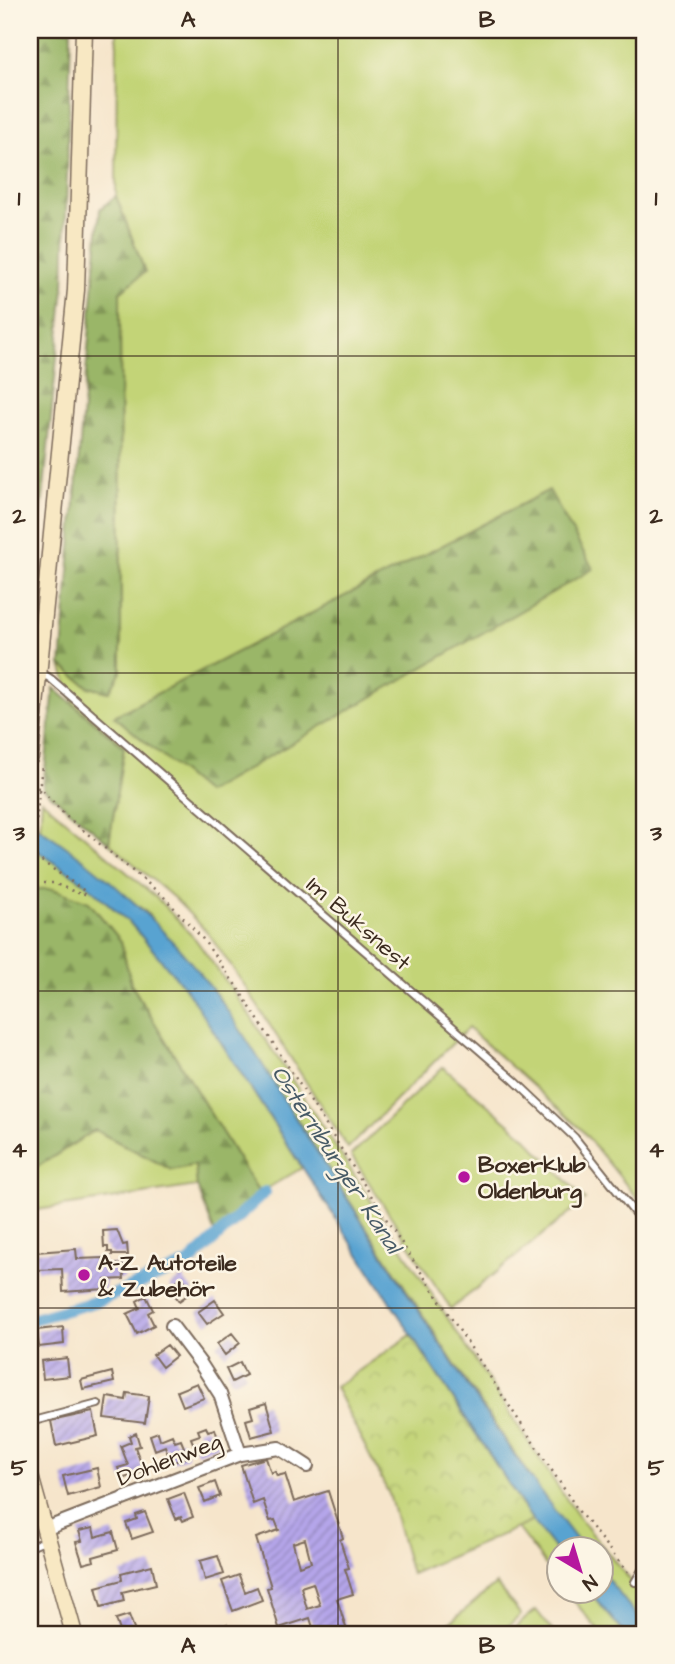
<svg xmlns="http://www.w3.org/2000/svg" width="675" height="1664" viewBox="0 0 675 1664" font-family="'Architects Daughter',sans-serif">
<defs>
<pattern id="forest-firs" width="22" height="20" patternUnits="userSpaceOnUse" patternTransform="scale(1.75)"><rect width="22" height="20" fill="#9ab668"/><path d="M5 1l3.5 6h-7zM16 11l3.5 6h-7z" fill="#7f9455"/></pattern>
<pattern id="park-crowns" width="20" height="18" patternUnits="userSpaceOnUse" patternTransform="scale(1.75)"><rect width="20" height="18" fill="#c3d477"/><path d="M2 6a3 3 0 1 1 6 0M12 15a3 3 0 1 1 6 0" fill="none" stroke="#a8b666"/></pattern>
<pattern id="building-hatch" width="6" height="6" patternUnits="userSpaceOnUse" patternTransform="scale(1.75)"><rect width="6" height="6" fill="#b5a6ea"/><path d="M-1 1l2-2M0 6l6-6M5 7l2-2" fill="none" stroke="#9487bd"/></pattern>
</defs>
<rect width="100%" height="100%" fill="#fcf5e5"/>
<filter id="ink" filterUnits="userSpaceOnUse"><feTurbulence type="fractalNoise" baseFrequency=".0143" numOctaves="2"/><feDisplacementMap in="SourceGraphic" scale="14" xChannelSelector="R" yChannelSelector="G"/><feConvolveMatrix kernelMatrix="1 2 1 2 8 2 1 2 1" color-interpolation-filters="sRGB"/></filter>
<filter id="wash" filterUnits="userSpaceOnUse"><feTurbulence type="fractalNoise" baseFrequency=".00686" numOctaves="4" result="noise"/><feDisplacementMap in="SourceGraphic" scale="28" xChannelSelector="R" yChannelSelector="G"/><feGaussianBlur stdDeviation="1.57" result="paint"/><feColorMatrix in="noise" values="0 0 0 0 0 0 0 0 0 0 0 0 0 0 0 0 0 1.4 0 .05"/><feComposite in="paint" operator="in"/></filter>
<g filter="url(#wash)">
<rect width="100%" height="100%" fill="#f6e5cb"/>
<path fill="#c3d477" stroke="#7f7f4a" stroke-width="2" d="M117,30h528v1178l-64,-79 -113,-101 -120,120 -105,-165 -36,-51 -33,-34 -65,-55 15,-96 -50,-43 -13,-39 28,22 32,-16 -1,-380 25,-19 -29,-76z
M42,800l115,98 39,42 47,65 315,482 23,33 64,78v28l-43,-54v-24h-19l-33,-42 -91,-135 -241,-374 -72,-85 -106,-84z
M37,850l48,33 46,41 56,65 115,179 -43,25 -128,-209 -11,-43 -67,-52h-19z
M443,1067l81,69 61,64 -134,109 -100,-154z
M95,1130l77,40 23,-5 2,21 -167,25v-44h7z
M533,1521l26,33v28l-42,-54z
M496,1584l25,31 -22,19h-45l-7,-9z
M566,1591h23l36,43h-24z
M536,1610l19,24h-48z"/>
<path fill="url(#forest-firs)" stroke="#6a7043" stroke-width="2" d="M32,30h39l-7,257 -34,342v-576z
M116,196l29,76 -25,20 1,379 -12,21 -20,-5 -28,-22 39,-456z
M549,490l44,79 -387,224 -92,-77z
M54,688l70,59 -15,96 -66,-55z
M34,889h19l36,13 32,39 10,43 128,209 -44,41 -18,-48 -2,-21 -23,5 -77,-40 -58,37h-7v-215z"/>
<path fill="url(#park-crowns)" stroke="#7f7f4a" stroke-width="2" d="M411,1335l122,186 -122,53 -22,-80 -54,-107z"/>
<path fill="#59a3d1" stroke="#4a6678" stroke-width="2" d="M30,822c71,45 139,107 188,175 36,50 66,105 100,156 86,133 168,270 265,395h-23l-1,6 -26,-33 -347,-532 -55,-65 -46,-41 -55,-37z
M602,1572l43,54v8h-20l-36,-43 13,-1z"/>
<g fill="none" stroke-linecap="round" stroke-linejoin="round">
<path stroke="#59a3d1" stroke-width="12" d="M30,1320l68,-19 91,-38 76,-71"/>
</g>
<g id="blocks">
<path fill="url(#building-hatch)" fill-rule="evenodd" d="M117,1230l6,15 4,-1 1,11h-16v-3h-4v-5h-4l-1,-16z
M76,1249l1,10 27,-1v7l19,-1 1,15 -19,1v9l-42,3 -1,-23 -25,1 -1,-18z
M182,1277l11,14 -14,10 -10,-15z
M146,1296l7,14 -5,3 6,12 -17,9 -10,-20 13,-6 -3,-7z
M215,1300l9,13 -17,11 -9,-12z
M63,1327l1,17 -25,3 -2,-17z
M232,1333l8,10 -15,12 -8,-11z
M167,1345l9,11 -14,11 -9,-12z
M67,1358l2,18 -26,3 -2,-18z
M240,1362l6,13 -14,7 -6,-13z
M112,1372l2,10 -31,7 -2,-9z
M197,1383l7,15 -21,8 -6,-15z
M127,1393l22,3 -4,27 -41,-5 3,-21 19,3z
M266,1403l8,28 -23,6 -5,-17 7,-2 -3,-10z
M93,1412l5,24 -42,10 -5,-25z
M206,1427l2,4 7,-2 5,16 -23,8 -6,-15 9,-3 -2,-5z
M158,1432l2,8 12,-5 3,7 6,-2 7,17 -17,6 -6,-17 -10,4 -5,-15z
M136,1433l4,13 -5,1 9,24 -22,8 -4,-11 10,-3 -7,-19 10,-4 -2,-6z
M266,1458l5,15 4,-2 2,5 8,-2 9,28 34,-11 15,47 -3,2 9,28 -4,1 8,25 -16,5 11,35h-33l-5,-16 -31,10 -12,-40 4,-1 -15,-49 23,-8 -4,-10 -5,1 -7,-21 -10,4 -12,-39zM305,1539l6,23 -12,4 -6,-23zM313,1583l7,22 -13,4 -6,-22z
M97,1468l4,19 -33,9 -5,-20z
M215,1482l5,14 -15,6 -6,-14z
M184,1493l9,24 -10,4 -2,-4 -5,2 -8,-20z
M145,1512l8,20 -21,7 -6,-16 11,-4 -1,-4z
M93,1528l2,9 18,-5 5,18 -25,7 1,4 -11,3 -7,-22 6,-1 -3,-10z
M218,1556l6,18 -19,6 -5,-19z
M152,1565l4,19 -34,8 2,9 -23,6 -5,-20 26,-7 -1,-7z
M239,1575l6,17 12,-5 5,13 -29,11 -11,-30z
M129,1615l6,16h2l1,3h-17l-5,-15z
M227,1624l4,10h-28z"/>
</g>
</g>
<g filter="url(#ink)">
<use href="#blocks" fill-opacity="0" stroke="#7c6b5b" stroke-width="2"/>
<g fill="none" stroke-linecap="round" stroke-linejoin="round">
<defs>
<path id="lane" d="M30,668l7,2 14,9 463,401 61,58 70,88
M30,1422l68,-18
M30,1547l17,-7
M635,1582l10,-17"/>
<path id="street" d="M172,1326l28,37 20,31 20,60
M45,1529l195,-75 39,-6 28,18"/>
<path id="secondary" d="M30,757l46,-467 8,-260
M30,1476l44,158"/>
</defs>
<use href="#lane" stroke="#7c6b5b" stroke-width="10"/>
<use href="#street" stroke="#7c6b5b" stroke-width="16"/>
<use href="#secondary" stroke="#7c6b5b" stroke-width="19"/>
<path stroke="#7c6b5b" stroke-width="2.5" stroke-dasharray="2 5" stroke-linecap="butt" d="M30,787l10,1 26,28 97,80 39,42 35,49 166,258 177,268 49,61
M39,791l3,-25
M30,853l56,39 -3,3
M30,883h23l30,12
M640,1587l5,7"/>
<use href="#lane" stroke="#fff" stroke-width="6"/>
<use href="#street" stroke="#fff" stroke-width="12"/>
<use href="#secondary" stroke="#f8e8c3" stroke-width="16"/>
<path stroke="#7c6b5b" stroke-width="2.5" stroke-dasharray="2 5" stroke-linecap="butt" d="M31,883l8,-92"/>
</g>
</g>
<path fill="none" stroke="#3b2a1e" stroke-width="2" stroke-opacity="0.55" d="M338,30v1604M30,356h615M30,673h615M30,991h615M30,1308h615"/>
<g fill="#b5179e" stroke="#fcf5e5" stroke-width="2.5">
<circle cx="464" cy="1177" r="7"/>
<circle cx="84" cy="1275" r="7"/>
</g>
<g text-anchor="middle" stroke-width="5" stroke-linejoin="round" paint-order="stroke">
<g font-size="23" fill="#3b2a1e" stroke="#fcf5e5">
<text transform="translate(359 923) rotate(41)" y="8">Im Buksnest</text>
<text transform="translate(169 1459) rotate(-21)" y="8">Dohlenweg</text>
</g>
<g font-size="23" font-weight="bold" fill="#3b2a1e" stroke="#fcf5e5" text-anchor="start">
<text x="478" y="1172">Boxerklub<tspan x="478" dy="26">Oldenburg</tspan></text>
<text x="98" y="1270">A-Z Autoteile<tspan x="98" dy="26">&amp; Zubehör</tspan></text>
</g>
<g font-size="24" font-style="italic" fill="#475a66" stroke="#fcf5e5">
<text transform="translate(337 1159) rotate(57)" y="8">Osternburger Kanal</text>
</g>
</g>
<rect width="675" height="1664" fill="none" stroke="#fcf5e5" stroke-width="77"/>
<g transform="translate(580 1570) rotate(142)"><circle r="33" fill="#fcf5e5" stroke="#afa495" stroke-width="2"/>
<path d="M0-5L12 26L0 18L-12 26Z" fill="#b5179e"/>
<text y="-10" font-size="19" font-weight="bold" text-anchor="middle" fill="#3b2a1e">N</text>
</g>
<rect x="38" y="38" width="598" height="1588" fill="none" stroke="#3b2a1e" stroke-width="2.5"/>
<g font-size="23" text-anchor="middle" font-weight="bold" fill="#3b2a1e">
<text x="188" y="27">A</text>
<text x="487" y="27">B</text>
<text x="19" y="205">1</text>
<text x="656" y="205">1</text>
<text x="19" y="523">2</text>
<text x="656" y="523">2</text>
<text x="19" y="840">3</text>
<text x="656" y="840">3</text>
<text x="19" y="1157">4</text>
<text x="656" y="1157">4</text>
<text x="19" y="1475">5</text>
<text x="656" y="1475">5</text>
<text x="188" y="1653">A</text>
<text x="487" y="1653">B</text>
</g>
</svg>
